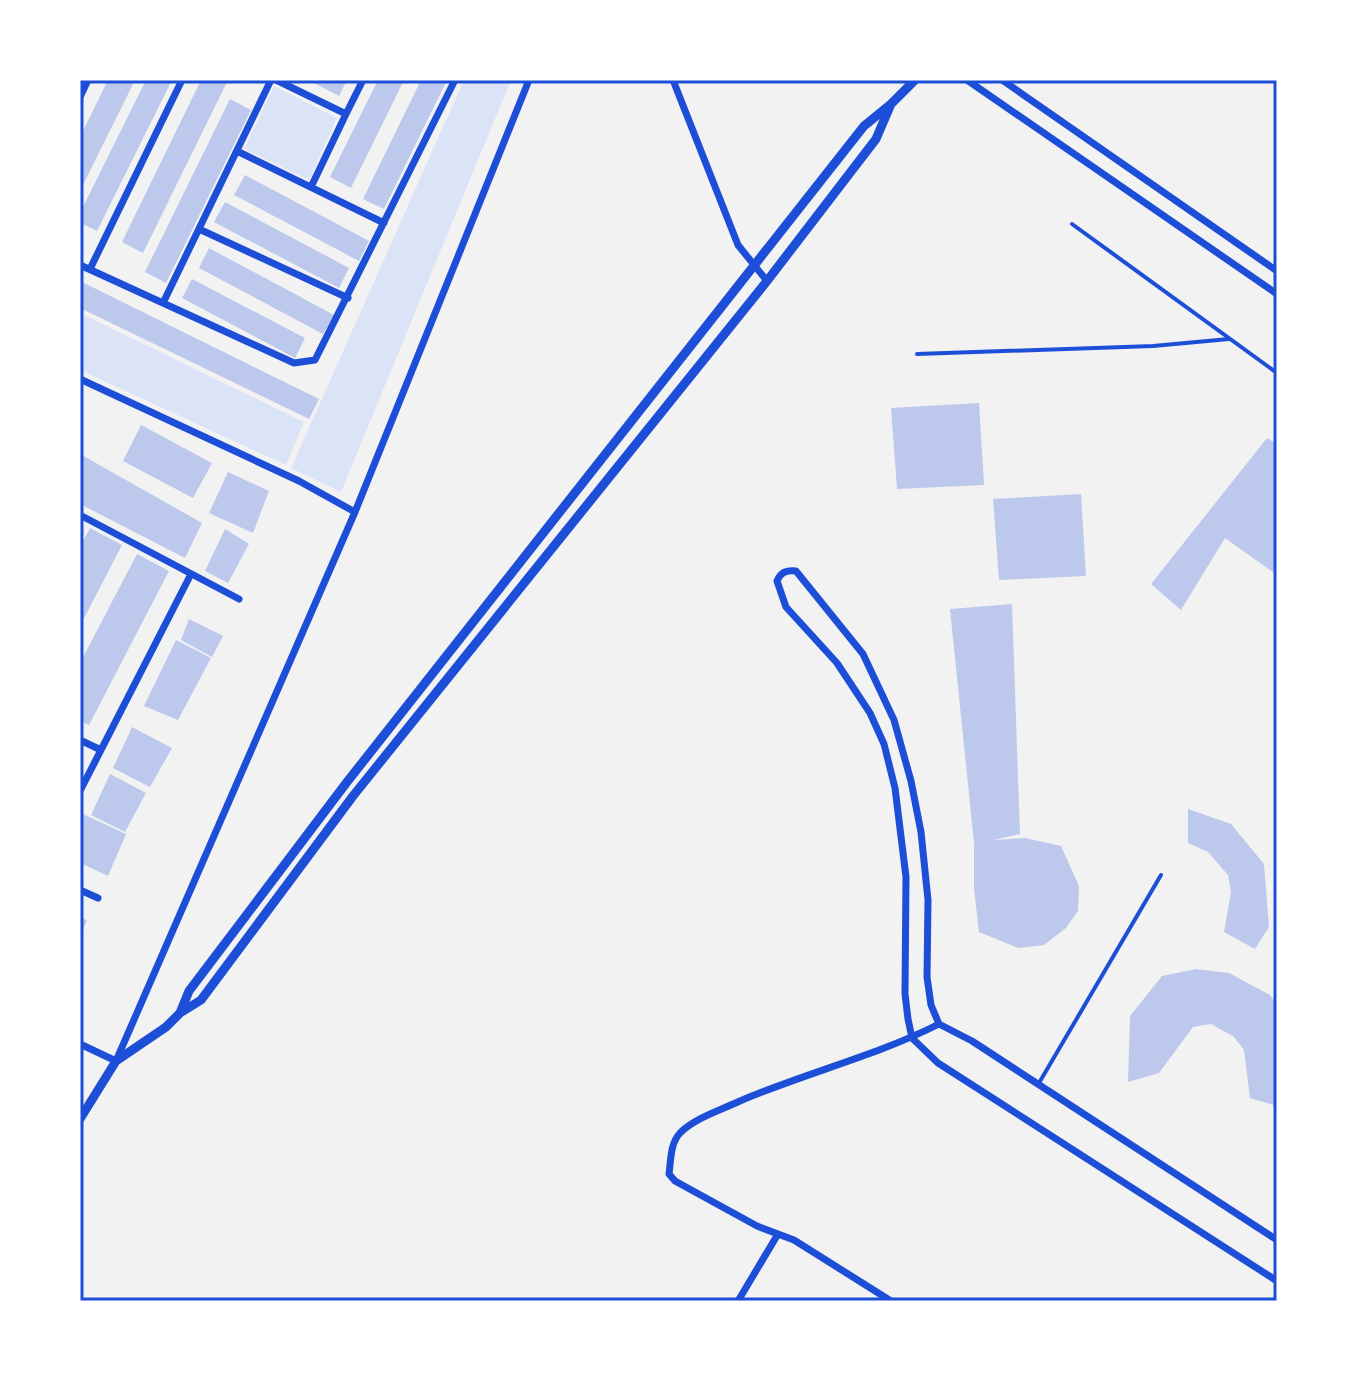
<svg xmlns="http://www.w3.org/2000/svg" width="1357" height="1381" viewBox="0 0 1357 1381" font-family="Poppins,sans-serif">
<rect width="100%" height="100%" fill="#f2f2f2"/>
<path fill="#dbe4f7" d="M464,80h47l-170,412 -50,-24z
M274,86l63,32 -28,62 -65,-31z
M80,313l224,109 -18,43 -206,-95z"/>
<path fill="#bdc9ec" d="M108,80h27l-55,111v-54z
M146,80h26l-75,151 -17,-8v-10z
M201,80h27l-85,173 -21,-11z
M308,80h39l-8,16z
M378,80h26l-53,108 -21,-11z
M421,80h26l-63,129 -21,-10z
M230,99l21,11 -85,173 -21,-11z
M245,175l124,66 -10,20 -125,-66z
M225,202l124,66 -10,20 -125,-66z
M209,248l125,67 -11,19 -124,-66z
M192,279l113,59 -10,20 -113,-60z
M80,281l239,118 -10,20 -229,-111z
M979,403l5,82 -87,4 -6,-81z
M141,425l71,38 -19,35 -70,-37z
M1267,438l10,6v131l-52,-37 -44,72 -30,-26z
M80,454l122,69 -17,35 -105,-54z
M228,472l41,19 -16,42 -44,-20z
M1081,494l5,82 -87,4 -6,-81z
M90,528l32,17 -42,81v-79z
M225,529l24,15 -21,39 -23,-12z
M137,554l32,17 -80,154 -9,-4v-58z
M1012,604l8,230 -27,6 32,-2 36,8 18,40 -1,25 -12,17 -22,17 -26,3 -39,-16 -5,-43v-46l-24,-234z
M189,619l34,17 -11,21 -31,-17z
M176,640l35,18 -33,62 -34,-14z
M132,727l40,21 -22,39 -37,-19z
M110,774l36,19 -21,39 -34,-17z
M1188,809l43,15 33,40 5,63 -14,22 -31,-17 7,-40 -3,-17 -20,-23 -20,-9z
M83,814l43,20 -18,42 -28,-13v-44z
M80,917l7,3 -7,17z
M1196,969l33,4 41,22 7,10v101l-27,-8 -6,-48 -11,-14 -22,-12 -18,3 -34,46 -31,9 2,-66 32,-40z"/>
<g fill="none" stroke-linecap="round" stroke-linejoin="round">
<path stroke="#1d4ed8" stroke-width="4" d="M1072,224l205,149
M917,354l236,-8 76,-7
M1039,1083l122,-208"/>
<path stroke="#1d4ed8" stroke-width="7" d="M276,80l70,34 17,-34
M673,80l65,165 29,36
M967,80l310,214
M1002,80l275,191
M80,97l8,-17
M237,151l147,72
M311,187l35,-73
M199,229l149,69
M80,265l214,98 21,-3 140,-280
M90,269l92,-189
M163,303l108,-223
M80,379l219,102 56,31
M80,515l159,84
M80,740l21,10
M80,791l111,-217
M80,890l18,8
M80,1044l36,17 239,-549 174,-432
M778,1234l16,6 97,61
M1277,1240l-305,-199 -33,-17 -8,-19 -4,-28 1,-77 -7,-68 -10,-51 -17,-61 -31,-66 -67,-83c-10,-1 -15,1 -19,10l9,26 51,56 33,50 14,31 11,44 11,89 -1,117 3,25 4,19 26,25 339,218
M738,1301l40,-67 -21,-8 -82,-45 -6,-7c2,-14 1,-30 11,-41 15,-15 41,-23 60,-32 65,-28 136,-45 199,-77"/>
<path stroke="#1d4ed8" stroke-width="9" d="M180,1013l9,-22 158,-209 517,-656 27,-22 24,-24
M80,1119l36,-58 50,-34 14,-14 21,-13 152,-204 414,-515 109,-142 15,-35"/>
</g>
<rect width="1357" height="1381" fill="none" stroke="#ffffff" stroke-width="164"/>
<rect x="82" y="82" width="1193" height="1217" fill="none" stroke="#1d4ed8" stroke-width="3"/>
</svg>
